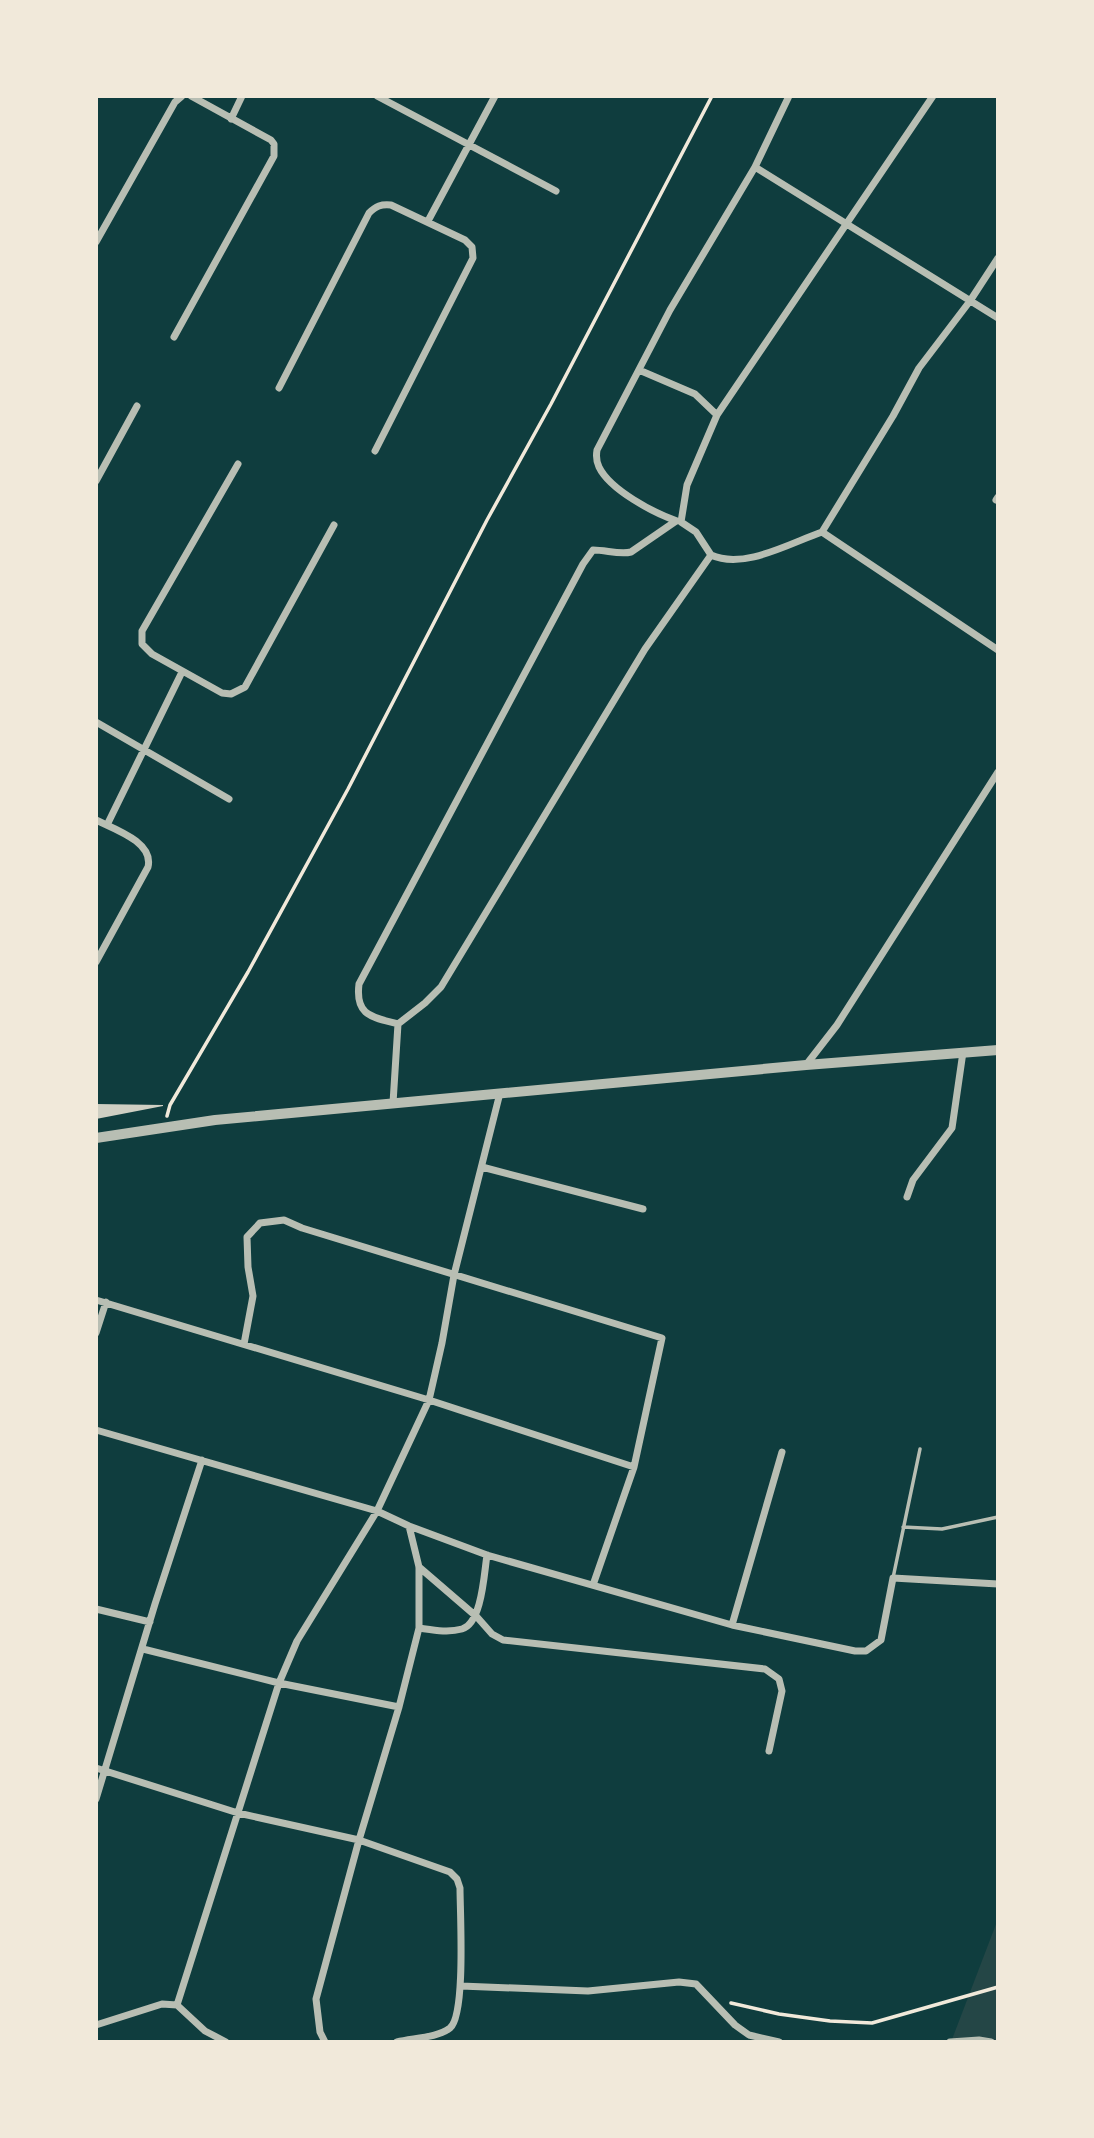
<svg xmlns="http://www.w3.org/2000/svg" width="1094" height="2138" viewBox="0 0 1094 2138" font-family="'Varela Round',sans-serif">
<rect width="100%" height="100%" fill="#0f3d3e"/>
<path fill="#244646" d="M998,1919v123h-47z"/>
<path fill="#cfcfc3" d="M96,1104l67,1v1l-67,13z"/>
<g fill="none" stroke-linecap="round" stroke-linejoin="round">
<path stroke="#f1e9da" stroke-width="3.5" d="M167,1116l3,-11 78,-133 100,-183 139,-269 64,-116 161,-308
M731,2003l48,11 51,7 42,2 126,-36"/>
<path stroke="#b8beb3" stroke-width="3.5" d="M903,1527l39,2 56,-12
M893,1578l27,-129"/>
<path stroke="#b8beb3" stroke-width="7" d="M377,96l179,95
M231,119l11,-23
M755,167l243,151
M428,221l67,-125
M96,242l79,-140 7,-6
M174,337l100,-181v-12l-3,-4 -80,-44
M639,370l56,24 22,21
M279,388l90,-175c7,-7 12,-9 22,-8l74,35 7,7 1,11 -98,193
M238,464l-96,167v13l10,10 70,39 9,1 14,-7 89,-162
M96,481l41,-75
M996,500l2,-3
M677,521c-23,-8 -67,-31 -78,-54 -3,-6 -3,-11 -2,-17l73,-140 85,-143 34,-71
M822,532l71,-116 26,-48 51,-67 28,-43
M822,532l176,118
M711,555l-15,-23 -15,-10 6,-37 30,-70 216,-319
M711,555c33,15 79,-12 111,-23
M96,722l133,77
M96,820c18,9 58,22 52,47l-52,95
M107,825l75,-153
M398,1024l27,-21 16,-16 204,-338 66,-94
M806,1065l31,-40 161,-253
M393,1103l5,-79c-26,-7 -43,-8 -39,-40l224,-420 10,-14c13,0 27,5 38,2l45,-31
M482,1167l161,42
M907,1197l6,-17 39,-52 11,-76
M96,1300l333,100 205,67
M96,1333l10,-31
M244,1344l9,-48 -5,-29 -1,-30 13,-14 24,-3 18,8 360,110 -28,129 -41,118
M96,1430l281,81 32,15 78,29 245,70 123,26h11l15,-11 12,-62 105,6
M419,1567l58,50 15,17 11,6 262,29 14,10 3,12 -13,60
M96,1609l54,13
M732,1625l50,-173
M419,1628c14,2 29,5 43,1 20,-6 22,-55 25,-74
M143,1649l136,34 120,24
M96,1768l142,45 121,27 91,32 7,7 3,9c0,24 6,127 -10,140 -13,10 -37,10 -53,14
M96,1799l59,-195 47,-144
M461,1986l127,5 91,-9 17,2 39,41 14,10 30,7
M177,2005l102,-322 18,-42 80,-130 52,-111 13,-57 12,-68 46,-182
M96,2025l66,-21 15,1 28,26 21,11
M325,2042l-5,-10 -4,-33 43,-159 40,-133 20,-79v-61l-10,-41
M950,2042l29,-2 12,2"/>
<path stroke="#b8beb3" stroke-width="10" d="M96,1138l119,-18 591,-55 192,-15"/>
</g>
<rect width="1094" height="2138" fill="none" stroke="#f1e9da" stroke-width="196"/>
</svg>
